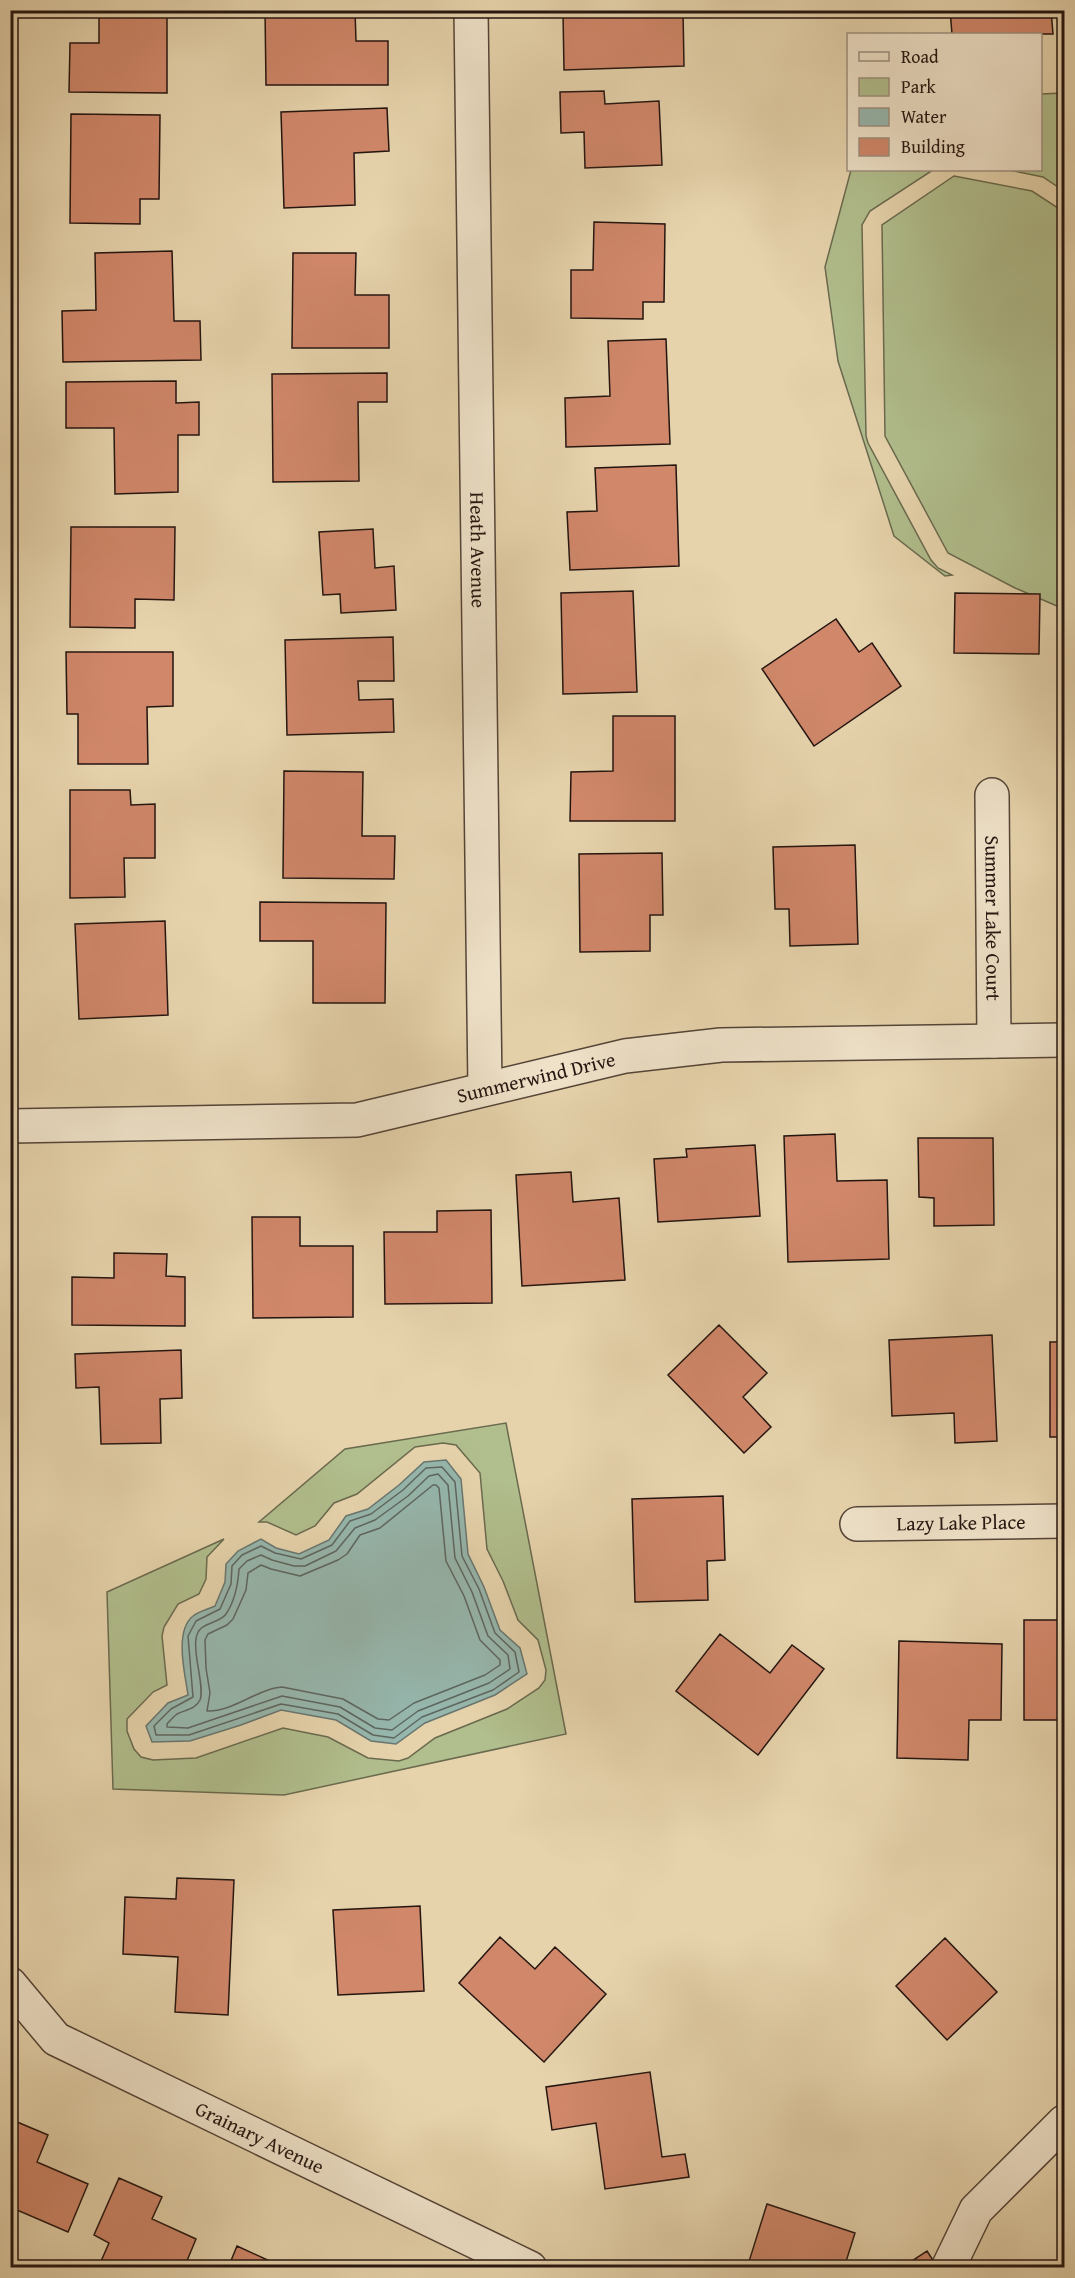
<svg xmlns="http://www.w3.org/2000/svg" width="1075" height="2278" viewBox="0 0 1075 2278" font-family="'Gentium Book Plus',serif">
<rect width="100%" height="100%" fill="#e6d3ac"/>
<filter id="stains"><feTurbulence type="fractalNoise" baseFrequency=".00333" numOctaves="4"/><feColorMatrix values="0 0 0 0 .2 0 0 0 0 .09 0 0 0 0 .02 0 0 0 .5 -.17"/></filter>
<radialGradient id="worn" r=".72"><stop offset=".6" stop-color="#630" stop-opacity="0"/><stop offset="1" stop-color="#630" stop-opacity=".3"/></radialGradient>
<path fill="#b1be8d" stroke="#6a6a4e" stroke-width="1.5" d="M1064,93v98l-21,-14 -34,-7h31l1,-76z
M851,170h82l-63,41 -8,14 4,211 2,7 63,117 7,8 14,7 -7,1 -51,-40 -56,-175 -13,-94z
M954,176l78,15 32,21v397l-49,-21 -67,-35 -63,-117 -3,-211z
M506,1423l60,311 -282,61 -171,-6 -6,-197 117,-53 -17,18 -1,22 -7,15 -21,10 -14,23 -2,9 5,49 -14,7 -26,27v12l7,18 7,8 12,3 43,-2 87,-30 45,9 40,21 31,3 9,-3 27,-20 72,-29 32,-21 6,-8 1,-10 -8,-30 -20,-20 -15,-39 -16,-32 -7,-76 -24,-28 -13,-2 -28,4 -58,47 -23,9 -19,23 -19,9 -29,-13h-8l86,-73z"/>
<path fill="#96b7ae" stroke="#68766f" stroke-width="1.5" d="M446,1460l15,19 7,75 16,33 16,43 20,18 7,26 -32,21 -70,28 -29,21 -25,-3 -35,-21 -55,-10 -40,15 -51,16 -38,1 -6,-16 22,-23 20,-8c-3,-21 -14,-64 5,-79 6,-5 16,-7 22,-10l10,-24 1,-18 12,-13 23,-12 15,9 23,6 30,-14 17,-24 22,-7 31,-24 25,-23z"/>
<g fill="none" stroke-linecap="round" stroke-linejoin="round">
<path stroke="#5d665f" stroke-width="1.5" d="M442,1467l13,15 7,74 17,33 16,44 20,19 4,20 -26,18 -71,27 -28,21 -21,-3 -35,-21 -57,-10 -92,31h-33l-2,-9 17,-17 22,-12 -5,-61 8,-15 24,-12 11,-25 1,-18 10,-11 19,-9 14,7 26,6 31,-14 18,-24 21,-7 32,-24 23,-22z
M438,1474l10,11 7,73 17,34 16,44 20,19 2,14 -21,14 -71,28 -26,19 -17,-2 -35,-21 -58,-11 -94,32 -21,-1v-3c3,-3 6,-7 10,-10 8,-4 19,-5 23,-14 5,-12 -7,-45 -4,-61 2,-18 22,-14 30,-25 9,-13 12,-30 13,-45l8,-8 14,-6 11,5 22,6h11l31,-15 19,-23 20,-8 33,-24 21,-20z
M433,1485h3l3,3 7,73 18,35 16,44 20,20v5l-15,10 -71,28 -25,17 -11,-1 -35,-20 -61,-12c-25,2 -49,25 -75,24l3,-18 -4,-25 -1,-28 3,-6 19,-9 6,-6 13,-29 2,-17 13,-8 10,4 29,7 38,-16 9,-6 13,-19 20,-7z"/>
</g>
<path fill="#d0876a" stroke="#241510" stroke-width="1.5" d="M99,10h68v83l-98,-1 1,-49h29z
M265,10h90l1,31h32v44h-122z
M594,10h89l1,56 -120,4 -1,-57h31z
M950,10h101l2,24h-101z
M604,91l1,13 54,-3 3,64 -77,3 -1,-36 -23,1 -1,-41z
M387,108l2,43 -35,2 1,52 -71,3 -3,-96z
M71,114l89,1 -1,84h-19v25l-70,-1z
M594,222l71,2 -1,78h-21v17l-72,-1v-48h22z
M172,251l2,70h26l1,39 -138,2 -1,-51 34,-1 -1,-57z
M293,253h63l-1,42h34v53h-97z
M666,339l4,105 -104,3 -1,-49 45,-2 -2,-55z
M387,373v29h-29l1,79 -86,1 -1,-108z
M176,381v22l23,-1v33h-21v57l-63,2 -1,-66h-48v-46z
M676,465l3,101 -109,4 -3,-58 30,-1 -2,-43z
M71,527h104l-1,73 -39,-1v29l-65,-1z
M373,529l2,39 19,-2 2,44 -55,3 -1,-19 -17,1 -4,-63z
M633,591l4,101 -74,2 -2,-101z
M955,593l85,1 -1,60 -85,-1z
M836,619l23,33 13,-9 29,43 -87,60 -52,-77z
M393,637l1,44h-36l1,19 34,-1 1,33 -107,3 -2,-95z
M66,652h107v54l-26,1 1,57h-70v-50h-11z
M613,716h62v105h-105l1,-49 42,-1z
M284,771l79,1 -1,64h33l-1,43 -111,-1z
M70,790h60l1,15 24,-1v54h-31l1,39 -55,1z
M855,845l3,99 -68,2 -1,-37h-14l-2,-62z
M662,853l1,62h-13v36l-70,1 -1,-98z
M260,902l126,1 -1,100h-72v-62h-53z
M165,921l3,94 -89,4 -4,-95z
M835,1134l2,47 50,-1 2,79 -101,3 -4,-126z
M918,1138h75l1,87 -60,1v-28l-15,-1z
M755,1145l5,71 -102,6 -4,-63 33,-2 -1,-8z
M571,1172l2,30 46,-4 6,82 -103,6 -6,-111z
M491,1210l1,93 -107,1 -1,-72h53v-21z
M252,1217h48v29h53v71l-100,1z
M114,1253l53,1 -1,22 19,1v49l-113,-1v-48l42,1z
M719,1325l48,48 -24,24 28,30 -27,26 -76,-78z
M992,1335l5,106 -42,2 -1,-30 -62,3 -3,-76z
M1050,1342h14v95h-14z
M181,1350l1,48 -22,1 1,44 -60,1 -2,-57 -23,1 -1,-34z
M723,1496l2,64 -18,1 1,39 -73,2 -3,-103z
M1024,1620h40v100h-40z
M720,1634l50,39 22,-28 32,24 -66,86 -82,-64z
M899,1641l103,3 -1,76h-32l-1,40 -71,-2z
M177,1878l57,2 -6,135 -53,-3 3,-55 -55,-3 2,-57 51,2z
M420,1906l4,85 -86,4 -5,-85z
M500,1937l35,32 20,-22 51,47 -62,68 -85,-79z
M945,1938l52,54 -50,48 -51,-54z
M650,2072l12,85 23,-3 4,23 -84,12 -9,-66 -44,7 -6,-43z
M10,2119l38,16 -11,27 51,22 -20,48 -58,-25z
M119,2178l43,19 -10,22 44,20 -12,29h-86l11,-25 -15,-8z
M767,2204l88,29 -11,35h-97z
M237,2246l48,22h-57z
M927,2251l11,17h-37z"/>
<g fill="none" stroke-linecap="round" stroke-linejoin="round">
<defs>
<g id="minor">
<path id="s1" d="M471,10l14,1079"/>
<path id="s2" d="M992,795l2,246"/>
<path id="s3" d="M10,1126l347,-6 268,-64 96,-11 343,-5"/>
<path id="s4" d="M857,1524l207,-3"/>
<path id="s5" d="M10,1984l46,55 474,229"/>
<path d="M948,2268l28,-58 88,-88"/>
</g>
</defs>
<use href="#minor" stroke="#544437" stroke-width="36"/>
<use href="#minor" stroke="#efe2c9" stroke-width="33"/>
</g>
<g text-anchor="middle" stroke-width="4.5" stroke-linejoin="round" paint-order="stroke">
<g font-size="20" fill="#241510" stroke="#efe2c9">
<text dy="7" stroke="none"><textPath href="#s1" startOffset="540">Heath Avenue</textPath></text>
<text dy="7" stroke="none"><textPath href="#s2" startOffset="123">Summer Lake Court</textPath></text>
<text dy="7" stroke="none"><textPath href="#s3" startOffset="531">Summerwind Drive</textPath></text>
<text dy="7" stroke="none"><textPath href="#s4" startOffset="104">Lazy Lake Place</textPath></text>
<text dy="7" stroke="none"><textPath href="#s5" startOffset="298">Grainary Avenue</textPath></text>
</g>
</g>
<rect width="1075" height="2278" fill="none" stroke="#e6d3ac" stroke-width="36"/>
<rect x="12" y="12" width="1051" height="2254" fill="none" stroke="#241510" stroke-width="3"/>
<rect x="18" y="18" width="1039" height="2242" fill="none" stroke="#241510" stroke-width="1.5"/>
<rect x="847" y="33" width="195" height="138" fill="#efe2c9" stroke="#9e907f" stroke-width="1.5"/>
<rect x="859" y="52" width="30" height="9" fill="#efe2c9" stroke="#9e907f" stroke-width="1.5"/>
<text x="901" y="63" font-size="18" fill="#241510">Road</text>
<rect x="859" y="78" width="30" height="18" fill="#b1be8d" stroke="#9e907f" stroke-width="1.5"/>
<text x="901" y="93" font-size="18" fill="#241510">Park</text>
<rect x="859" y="108" width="30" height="18" fill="#96b7ae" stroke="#9e907f" stroke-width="1.5"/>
<text x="901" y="123" font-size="18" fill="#241510">Water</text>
<rect x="859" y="138" width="30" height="18" fill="#d0876a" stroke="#9e907f" stroke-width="1.5"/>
<text x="901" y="153" font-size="18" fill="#241510">Building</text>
<rect width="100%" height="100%" filter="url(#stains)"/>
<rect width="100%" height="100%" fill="url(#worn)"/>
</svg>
